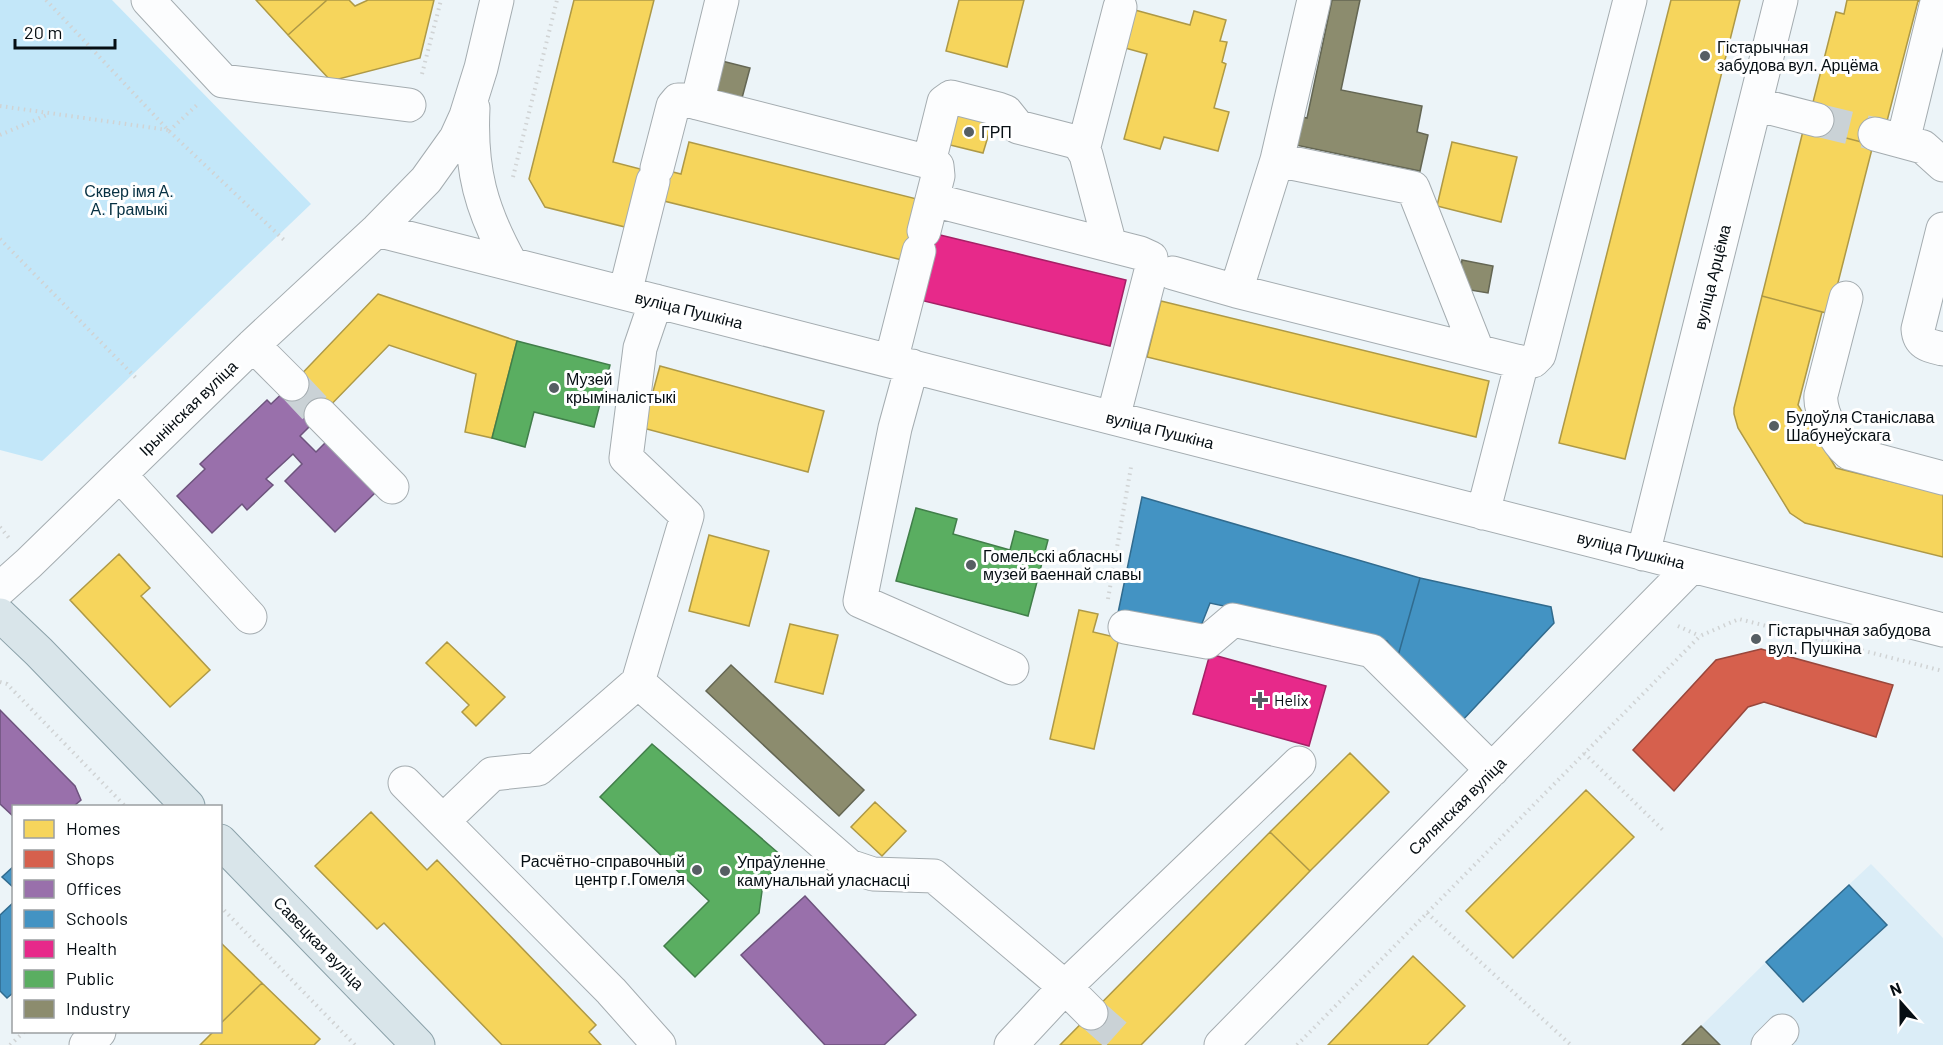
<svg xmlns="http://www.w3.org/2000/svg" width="1943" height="1045" viewBox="0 0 1943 1045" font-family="Barlow,sans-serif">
<rect width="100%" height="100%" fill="#ecf4f8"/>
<path fill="#dbedf7" d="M1871,864l72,74v107h-223l-19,-19 65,-64z"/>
<path fill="#c3e7f9" d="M0,0h112l199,204 -269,257 -42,-11z"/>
<path fill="#f6d55c" stroke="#ae9946" stroke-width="1.5" d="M256,0h71l-39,35z
M327,0h22l6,6 13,-6h66l-14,58 -89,23 -43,-46z
M574,0h80l-41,162 35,9 -15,58 -88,-22 -16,-28z
M959,0h65l-17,67 -61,-16z
M1671,0h69l-115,459 -66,-16z
M1847,0h77l19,8 -25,-7 -32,124 -13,20 -59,-15 -2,-24 24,-94 8,2z
M1135,10l55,15 4,-14 32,9 -6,21 7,1 -5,20 4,2 -12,44 15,4 -11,39 -54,-14 -4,12 -36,-10 23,-85 -22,-6z
M955,110l38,10 -10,33 -37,-9z
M1804,127l69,18 -43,169 -68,-18z
M689,142l228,57 14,55 -29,6 -242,-60 -11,-34 32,8z
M1452,142l65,15 -16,65 -64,-16z
M378,294l139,47 -25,97 -27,-6 11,-58 -87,-29 -68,70 -29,-31z
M1762,296l60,16 -24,93 38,63 107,26v63l-138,-34 -15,-10 -52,-85 -4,-14v-6z
M1161,301l328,80 -13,56 -329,-80z
M660,366l164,45 -16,61 -165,-44z
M709,535l60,16 -20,75 -60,-15z
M119,554l31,34 -9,8 69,74 -40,37 -100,-107z
M1079,610l19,4 -5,18 26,6 -25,111 -44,-10z
M790,624l48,11 -15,59 -48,-12z
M447,642l58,55 -29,29 -14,-14 7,-7 -43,-42z
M1350,753l39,39 -79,79 -40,-39z
M1586,790l48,47 -121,121 -47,-47z
M875,802l31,29 -24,25 -31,-29z
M371,812l56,58 10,-10 159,165 -7,7 12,13h-99l-118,-122 -7,6 -62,-63z
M1270,832l40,39 -169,174h-81z
M220,942l42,41 -42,41z
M1413,956l52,50 -38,39h-99z
M262,983l58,56 -6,6h-114l13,-13h7v-8z"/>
<path fill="#d6604d" stroke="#98473c" stroke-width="1.5" d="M1761,649l132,36 -17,52 -112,-35 -16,5 -74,84 -41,-41 83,-90z"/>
<path fill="#9970ab" stroke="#6d537d" stroke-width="1.5" d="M292,384l29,31 -21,21 16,16 11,-11 49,51 -41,40 -50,-51 17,-17 -9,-10 -27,25 7,6 -26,25 -5,-6 -30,29 -35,-37 28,-27 -5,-5 67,-64 4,4z
M0,710l75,76 6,14 -7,6h-60v11l-14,-13z
M805,896l111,119 -32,30h-59l-84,-90z"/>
<path fill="#4393c3" stroke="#316b8e" stroke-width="1.5" d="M1142,497l278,81 -22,78 -11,-15 -177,-38 -11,28 -81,-18z
M1420,578l131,29 3,16 -93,99 -63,-66z
M14,866v22l-12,-11z
M1849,885l38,40 -84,77 -37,-40z
M14,902v90l-7,6 -7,-7v-76z"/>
<path fill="#e7298a" stroke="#a42166" stroke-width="1.5" d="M936,234l190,46 -16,66 -190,-46z
M1210,654l116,32 -17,60 -116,-32z"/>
<path fill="#5aae61" stroke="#417e4a" stroke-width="1.5" d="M517,341l93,24 -16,62 -60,-15 -9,35 -33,-9z
M916,508l41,11 -4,15 57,16 5,-19 33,9 -20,76 -132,-35z
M652,744l131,113 -20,27 -4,29 -64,64 -31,-31 45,-45 -109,-104z"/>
<path fill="#8c8c6e" stroke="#646653" stroke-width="1.5" d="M1332,0h28l-19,90 81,16 -5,26 11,3 -8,36 -129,-27 6,-28 10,2z
M714,59l36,9 -8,30 -35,-8z
M1462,260l31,6 -5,27 -30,-5z
M731,665l133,125 -25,26 -133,-125z
M1701,1026l19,19h-38z"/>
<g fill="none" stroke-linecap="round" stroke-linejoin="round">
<path stroke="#cad2d6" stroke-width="33" stroke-dasharray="33 16" stroke-linecap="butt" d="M1817,120l58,14
M292,384l29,31
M1091,1013l36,32"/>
<defs>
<path id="minor" d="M148,0l75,81 186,24
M697,103l25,-103
M1755,104l62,16
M473,108c-3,62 8,102 38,156
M1875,134l48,13 20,18
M1903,141l33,-135
M1083,150l37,-143
M1277,160l37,-160
M929,162l15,-60 7,-5 47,12 8,3 12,15 58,15 4,3 6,10 24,90
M657,168l16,-62 5,-6h8l247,63 4,3 1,10 -14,55
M933,200l207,53 11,5v13l-38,147
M1943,229l-25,100c1,16 12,17 25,20
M377,230l1566,400
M1173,273l63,18 288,72 9,-2 6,-6 91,-355
M1236,291l41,-131 136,28 64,162
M625,293l28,-112
M1846,298l-25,97c-2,17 15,47 28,58l94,25
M253,345l39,39
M891,361l28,-110
M912,366l-17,62 -35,173 152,67
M321,415l71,72
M120,475l130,142
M1483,513l39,-151
M1643,554l138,-554
M0,589l29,-26 224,-218 124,-115 49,-50 30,-42 10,-22 15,-48 16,-68
M1125,627l82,15 26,-22 139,31 120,119
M638,682l211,184 24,8 61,2 131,111 26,26
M405,783l206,208 48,54
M443,821l49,-47 46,-5 100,-87 49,-166 -61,-58 14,-110 16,-47
M86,1045l13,-13
M1011,1045l54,-58 234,-224
M1221,1045l471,-479
M1768,1045l14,-14"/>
<path id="major" d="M0,615l39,37 149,154
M220,841l198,204"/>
</defs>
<use href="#minor" stroke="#a4acb0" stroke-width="35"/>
<use href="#major" stroke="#8ba1a9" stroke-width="35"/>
<path stroke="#d0d3d4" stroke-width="4" stroke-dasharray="1.5 4.5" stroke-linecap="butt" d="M46,0l123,131 115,109
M422,74l19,-74
M0,106l168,24
M169,131l30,-28
M0,135l49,-21
M513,177l44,-177
M0,239l137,140
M0,527l9,11
M1108,599l23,-132
M1678,626l22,10
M0,682l7,2 118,122
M1584,753l81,79
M220,906l135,139
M1427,913l144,132
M10,1045l14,-13
M1297,1045l403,-409 39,-17 204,52"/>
<use href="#minor" stroke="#fcfdfe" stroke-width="33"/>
<use href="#major" stroke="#d9e5ea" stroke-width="33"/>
</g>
<g fill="#565e63" stroke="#fff" stroke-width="2">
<circle cx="1705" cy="56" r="6"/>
<circle cx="969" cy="132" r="6"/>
<circle cx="554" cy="388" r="6"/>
<circle cx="1774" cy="426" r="6"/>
<circle cx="971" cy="565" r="6"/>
<circle cx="1756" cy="639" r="6"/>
<path d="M1257 691h6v6h6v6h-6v6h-6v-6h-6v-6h6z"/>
<circle cx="697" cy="870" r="6"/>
<circle cx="725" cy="871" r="6"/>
</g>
<g text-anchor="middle" stroke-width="6" stroke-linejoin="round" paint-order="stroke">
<g font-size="16" fill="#060e13" stroke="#fff" text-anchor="start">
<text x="1717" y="53">Гістарычная<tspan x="1717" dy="18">забудова вул. Арцёма</tspan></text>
<text x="981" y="138">ГРП</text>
<text x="566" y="385">Музей<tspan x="566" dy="18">крыміналістыкі</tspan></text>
<text x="1786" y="423">Будоўля Станіслава<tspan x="1786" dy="18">Шабунеўскага</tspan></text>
<text x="983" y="562">Гомельскі абласны<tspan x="983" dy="18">музей ваеннай славы</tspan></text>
<text x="1768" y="636">Гістарычная забудова<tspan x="1768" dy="18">вул. Пушкіна</tspan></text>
<text x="1274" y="706">Helix</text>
<text x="685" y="867" text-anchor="end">Расчётно-справочный<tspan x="685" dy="18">центр г.Гомеля</tspan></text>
<text x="737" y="868">Упраўленне<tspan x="737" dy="18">камунальнай уласнасці</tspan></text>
</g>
<g font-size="16" fill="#073143" stroke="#fff">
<text x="129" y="197">Сквер імя А.<tspan x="129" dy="18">А. Грамыкі</tspan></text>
</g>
<g font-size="16" fill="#060e13" stroke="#fff">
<text transform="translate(1712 277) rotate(-76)" y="6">вуліца Арцёма</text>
<text transform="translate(689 310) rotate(14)" y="6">вуліца Пушкіна</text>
<text transform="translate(188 408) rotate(-44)" y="6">Ірынінская вуліца</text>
<text transform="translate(1160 430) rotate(14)" y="6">вуліца Пушкіна</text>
<text transform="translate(1631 550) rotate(14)" y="6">вуліца Пушкіна</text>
<text transform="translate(1457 806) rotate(-45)" y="6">Сялянская вуліца</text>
<text transform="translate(319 943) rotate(46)" y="6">Савецкая вуліца</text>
</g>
</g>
<rect x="12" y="805" width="210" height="228" fill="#ffffff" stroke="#9b9fa1" stroke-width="1.5"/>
<rect x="24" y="820" width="30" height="18" fill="#f6d55c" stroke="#9b9fa1" stroke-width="1.5"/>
<text x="66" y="835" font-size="18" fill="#060e13">Homes</text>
<rect x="24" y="850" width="30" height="18" fill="#d6604d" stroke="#9b9fa1" stroke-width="1.5"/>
<text x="66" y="865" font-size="18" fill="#060e13">Shops</text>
<rect x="24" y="880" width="30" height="18" fill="#9970ab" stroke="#9b9fa1" stroke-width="1.5"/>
<text x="66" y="895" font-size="18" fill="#060e13">Offices</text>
<rect x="24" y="910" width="30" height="18" fill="#4393c3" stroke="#9b9fa1" stroke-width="1.5"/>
<text x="66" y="925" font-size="18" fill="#060e13">Schools</text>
<rect x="24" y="940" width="30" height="18" fill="#e7298a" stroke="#9b9fa1" stroke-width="1.5"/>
<text x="66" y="955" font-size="18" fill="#060e13">Health</text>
<rect x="24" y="970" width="30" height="18" fill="#5aae61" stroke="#9b9fa1" stroke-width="1.5"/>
<text x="66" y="985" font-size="18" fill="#060e13">Public</text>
<rect x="24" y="1000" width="30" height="18" fill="#8c8c6e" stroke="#9b9fa1" stroke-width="1.5"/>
<text x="66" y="1015" font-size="18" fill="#060e13">Industry</text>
<g transform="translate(1901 1003) rotate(339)" stroke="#ffffff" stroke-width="4.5" paint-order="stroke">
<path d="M0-4.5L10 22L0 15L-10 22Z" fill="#060e13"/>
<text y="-9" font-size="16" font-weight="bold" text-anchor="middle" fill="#060e13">N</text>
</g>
<path d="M15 39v9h100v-9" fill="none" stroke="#060e13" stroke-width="3"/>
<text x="24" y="39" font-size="18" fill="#060e13" stroke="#ffffff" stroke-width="4.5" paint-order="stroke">20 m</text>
</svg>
